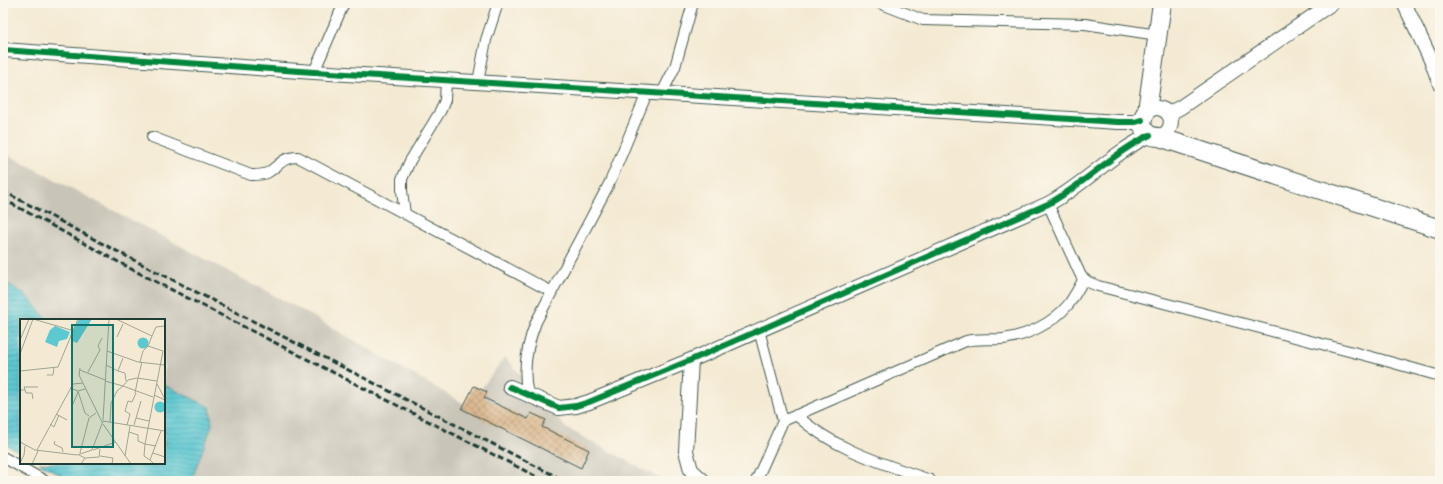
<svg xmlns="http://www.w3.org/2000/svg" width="1443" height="484" viewBox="0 0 1443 484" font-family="'Comic Neue',sans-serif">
<defs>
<pattern id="water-rules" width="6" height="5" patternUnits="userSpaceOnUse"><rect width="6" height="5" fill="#5bc8d2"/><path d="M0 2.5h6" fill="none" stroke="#4ba4ab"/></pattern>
<pattern id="building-cross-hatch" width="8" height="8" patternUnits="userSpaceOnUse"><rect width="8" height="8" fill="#dbb88e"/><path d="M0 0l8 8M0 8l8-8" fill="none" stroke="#b19775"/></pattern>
</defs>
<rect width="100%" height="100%" fill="#fbf7ec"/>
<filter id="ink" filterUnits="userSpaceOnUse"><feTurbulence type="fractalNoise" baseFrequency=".025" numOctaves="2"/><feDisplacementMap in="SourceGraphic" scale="8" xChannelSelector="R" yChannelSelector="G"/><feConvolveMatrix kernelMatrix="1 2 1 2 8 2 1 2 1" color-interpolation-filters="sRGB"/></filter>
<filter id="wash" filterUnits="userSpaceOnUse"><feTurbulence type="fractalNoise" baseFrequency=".012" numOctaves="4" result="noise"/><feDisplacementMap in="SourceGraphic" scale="16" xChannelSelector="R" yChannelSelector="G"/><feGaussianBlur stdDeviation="0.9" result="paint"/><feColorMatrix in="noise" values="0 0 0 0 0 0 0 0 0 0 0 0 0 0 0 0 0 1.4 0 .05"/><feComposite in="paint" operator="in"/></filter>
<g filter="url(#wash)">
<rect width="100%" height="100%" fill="#f4ead3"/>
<path fill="#c9c4b8" d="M3,152l293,155 172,99 37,-49 61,71 99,53h-474l21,-56 -2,-18 -46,-22v-65h-116l-22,-24 -23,-16z"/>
<path fill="url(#water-rules)" stroke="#3d8283" d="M3,280l23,16 22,24h-27v133l-18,-10z
M164,385l46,22 2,18 -21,56h-120l-32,-18h125z"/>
<g id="blocks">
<path fill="url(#building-cross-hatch)" d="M474,386l13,6 -3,6 44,21 3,-6 15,7 -4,7 47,23 -8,18 -119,-59z"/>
</g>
</g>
<g filter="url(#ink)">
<use href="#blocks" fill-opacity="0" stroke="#3f574c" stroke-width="1"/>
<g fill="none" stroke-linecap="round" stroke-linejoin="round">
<defs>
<path id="street" d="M879,3l44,17 162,4 73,11
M314,72l30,-69
M478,82l8,-42 12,-37
M662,93l13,-26 18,-64
M152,137l99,38c5,0 11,0 16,-2 13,-7 14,-16 31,-16l254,135
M1048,204l33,72 7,6 10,4 274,71 68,19
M405,214l-3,-23v-12l8,-18 31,-51 4,-10 1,-20
M528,395c-6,-25 -1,-50 8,-73l74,-140 37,-89
M796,415c39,35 86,48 134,65
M783,421l183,-80c12,-3 24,-1 37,-2 23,-3 49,-15 65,-34 6,-8 11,-18 16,-26
M3,457l42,24
M756,481l27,-60 -24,-91"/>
<path id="secondary" d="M1404,3l28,59 8,22
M3,50l311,22 804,50h17l7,-2
M1147,111c21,-12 35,17 12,26
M1168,114l13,-7 151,-104
M691,360l-5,91 5,19 12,11
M510,387l49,21 17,-2 13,-4 102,-42 357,-156c36,-19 64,-51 102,-69"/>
<path id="highway" d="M1162,3l-15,108c-10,12 -3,26 12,26l281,92"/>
</defs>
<use href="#street" stroke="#3f574c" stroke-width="12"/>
<use href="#secondary" stroke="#3f574c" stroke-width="16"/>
<use href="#highway" stroke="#3f574c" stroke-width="20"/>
<use href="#street" stroke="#fff" stroke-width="10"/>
<use href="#secondary" stroke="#fff" stroke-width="14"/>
<use href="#highway" stroke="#fff" stroke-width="18"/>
<path stroke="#1f3d34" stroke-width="3" stroke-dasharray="6 3" stroke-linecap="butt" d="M3,191l123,65 439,225
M3,199l132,72 410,210"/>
<defs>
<path id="cycleway" d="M3,50l311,22 804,50h17l7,-2
M510,387l49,21 17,-2 13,-4 102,-42 357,-156c36,-19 64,-51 102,-69"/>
</defs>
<use href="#cycleway" stroke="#fbf7ec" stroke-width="8"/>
<use href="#cycleway" stroke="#00873e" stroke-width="6"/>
</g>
</g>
<g transform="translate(20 319)">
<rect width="145" height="145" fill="#f4ead3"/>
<path d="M59,0h13l-15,24 -5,-2 -2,-5zM35,7l15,6 -3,7 -8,2 -2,6 -12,-5 5,-12zM117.5 24a5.5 5.5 0 1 1 11 0a5.5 5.5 0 1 1-11 0ZM134.5 88a5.5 5.5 0 1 1 11 0a5.5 5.5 0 1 1-11 0Z" fill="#5bc8d2"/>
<path fill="none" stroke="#9fa593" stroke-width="1" d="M96,0l36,17 4,-9 9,-1M132,17l-4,10 15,5 -18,93 11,2M97,18l6,-13M0,21l9,-21M87,32l31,11 27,3M0,35l13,-35 38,11M120,43l3,-11 5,-5M86,46l12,6 5,-13M60,49l-1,7 23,47M60,51l25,10M0,52l38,-4 20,-48M98,52l7,2 1,8M68,53l12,-22 -2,-4 4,-8M27,56h6l1,-8M118,59l4,-16M85,62l18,5 5,-6 9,-2 20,3M137,65l8,15M50,69l8,3 7,-2M0,71h5l-1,-3h14M5,71l1,3h6l1,6M58,72l7,22 4,3M115,74l3,-15M134,76l11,5M53,85l5,-12M36,95l11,6M116,99l13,3M83,101l6,-101M90,103l1,-19 6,-12 6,-5 30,11M30,105l4,3 5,-12M83,105l28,40M107,106l3,-11 -5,-3 3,-10 4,1 4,-9M114,106l7,-24M109,113l9,3v6l7,3 -1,12 6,4M35,122l-1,3 8,4 1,4M0,123l15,8 42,5 15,-5 11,-29 62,10M17,131l36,-66 10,-1M73,131l23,-8M60,134l9,-35 7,-5M133,134l12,4M59,136l6,3 -4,6M80,137l13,2 -1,6M105,137l5,-30M65,139l14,-1 1,-8M0,144l4,-8 1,-9M12,145l6,-13M134,145l-4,-4 11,-29"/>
<path fill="#0f766e" fill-opacity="0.15" stroke="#0f766e" stroke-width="2" d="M52,6h41v122h-41z"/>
<rect width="145" height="145" fill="none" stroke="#1f3d34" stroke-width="2"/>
</g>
<rect width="1443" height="484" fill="none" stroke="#fbf7ec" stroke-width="16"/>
</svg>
